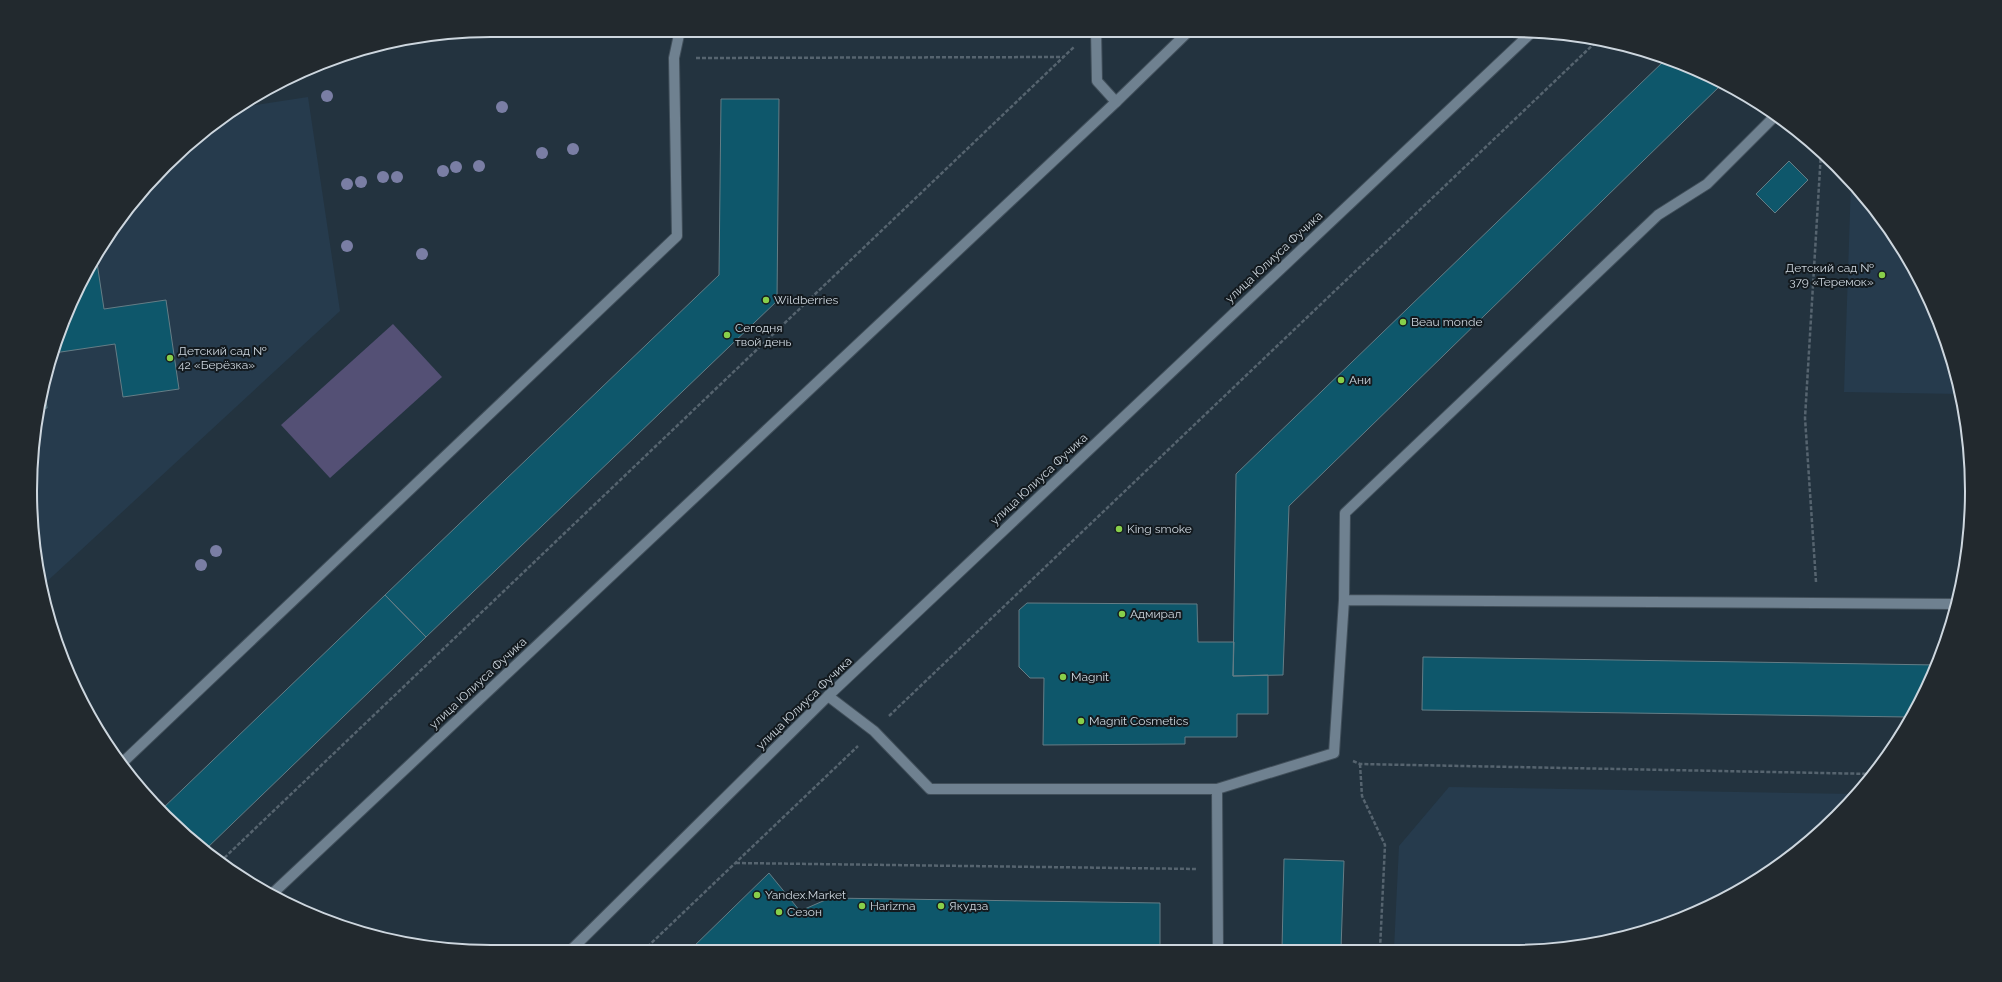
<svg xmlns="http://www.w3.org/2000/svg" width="2002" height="982" viewBox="0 0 2002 982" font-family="Raleway,sans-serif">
<rect width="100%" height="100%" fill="#23333f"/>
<path fill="#263b4d" d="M308,97l32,214 -298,275 -8,-35 -4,-60 9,-90 26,-86 43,-80 37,-48 65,-62 26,-17z
M1851,182l43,53 43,80 24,79 -117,-2z
M1449,787l406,7 -63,63 -104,60 -117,31 -177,1 5,-103z"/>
<path fill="#545075" d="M393,324l49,53 -112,101 -49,-53z"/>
<path fill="#0e576b" stroke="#657d86" d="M1666,59l22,6 34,19 -433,422 -6,169 -50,1 3,-202z
M721,99h58l-2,202 -351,336 -41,-42 334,-320z
M1789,161l19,19 -33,33 -19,-19z
M96,256l8,53 62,-9 13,89 -56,8 -8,-53 -61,9 11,-38z
M44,385l3,23 -9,1 1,-8z
M385,595l41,42 -221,213 -40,-33 -5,-6z
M1027,603l170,1 1,38h36l-1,34 35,-1v39h-31v23h-52v7l-142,1 1,-67h-14l-11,-11v-57z
M1423,657l515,8 -30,52 -486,-7z
M1284,859l60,2 -3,88h-59z
M769,873l31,38 30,-13 330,5v47l-471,1z"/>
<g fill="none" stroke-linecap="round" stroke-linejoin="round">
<defs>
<path id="lane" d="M1096,30l1,51 19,21
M1344,600l612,4
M828,696l46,35 56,58h287
M121,764l556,-528 -3,-178 6,-28
M1218,949l-1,-160 117,-36 10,-153 1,-87 313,-298 49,-31 69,-69"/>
<path id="secondary" d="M272,894l844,-792 74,-72
M569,952l259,-256 704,-664"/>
</defs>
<use href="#lane" stroke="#414f5a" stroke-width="12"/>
<use href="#secondary" stroke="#414f5a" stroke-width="12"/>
<path stroke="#56646f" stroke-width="2.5" stroke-dasharray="4 2" stroke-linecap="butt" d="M696,58l367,-1
M1816,582l-11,-164 16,-266
M889,716l710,-677
M1353,761l7,3 514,10
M1360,764l2,32 23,49 -5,104
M220,862l855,-816
M736,863l461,6
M643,951l215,-205"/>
<use href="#lane" stroke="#6f8190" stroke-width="10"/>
<use href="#secondary" stroke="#6f8190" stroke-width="10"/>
</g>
<g fill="#7a7ea4">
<circle cx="327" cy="96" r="6"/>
<circle cx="502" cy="107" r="6"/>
<circle cx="573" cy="149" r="6"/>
<circle cx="542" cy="153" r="6"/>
<circle cx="479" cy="166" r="6"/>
<circle cx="456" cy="167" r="6"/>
<circle cx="443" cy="171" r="6"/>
<circle cx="383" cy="177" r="6"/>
<circle cx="397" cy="177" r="6"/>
<circle cx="361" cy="182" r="6"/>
<circle cx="347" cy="184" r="6"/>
<circle cx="347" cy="246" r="6"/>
<circle cx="422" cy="254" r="6"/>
<circle cx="216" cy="551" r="6"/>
<circle cx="201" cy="565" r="6"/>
</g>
<g fill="#88cf4a" stroke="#131a1f" stroke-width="1.5">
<circle cx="1882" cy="275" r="4"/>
<circle cx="766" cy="300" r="4"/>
<circle cx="1403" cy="322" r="4"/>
<circle cx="727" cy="335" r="4"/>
<circle cx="170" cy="358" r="4"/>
<circle cx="1341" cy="380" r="4"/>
<circle cx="1119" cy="529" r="4"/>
<circle cx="1122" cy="614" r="4"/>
<circle cx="1063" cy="677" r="4"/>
<circle cx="1081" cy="721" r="4"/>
<circle cx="757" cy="895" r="4"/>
<circle cx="862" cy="906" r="4"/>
<circle cx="941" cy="906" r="4"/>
<circle cx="779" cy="912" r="4"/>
</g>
<g text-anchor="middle" stroke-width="4" stroke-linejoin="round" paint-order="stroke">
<g font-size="12" fill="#cdd6de" stroke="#131a1f">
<text transform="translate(1274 257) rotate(-43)" y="4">улица Юлиуса Фучика</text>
<text transform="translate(1039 479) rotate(-43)" y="4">улица Юлиуса Фучика</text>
<text transform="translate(478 683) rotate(-43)" y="4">улица Юлиуса Фучика</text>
<text transform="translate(804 703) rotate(-44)" y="4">улица Юлиуса Фучика</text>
</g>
<g font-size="12" fill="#cdd6de" stroke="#131a1f" text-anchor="start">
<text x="1874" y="272" text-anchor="end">Детский сад №<tspan x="1874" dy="14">379 «Теремок»</tspan></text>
<text x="774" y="304">Wildberries</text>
<text x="1411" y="326">Beau monde</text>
<text x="735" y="332">Сегодня<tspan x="735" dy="14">твой день</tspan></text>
<text x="178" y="355">Детский сад №<tspan x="178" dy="14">42 «Берёзка»</tspan></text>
<text x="1349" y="384">Ани</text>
<text x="1127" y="533">King smoke</text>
<text x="1130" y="618">Адмирал</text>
<text x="1071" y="681">Magnit</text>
<text x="1089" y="725">Magnit Cosmetics</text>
<text x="765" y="899">Yandex.Market</text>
<text x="870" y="910">Harizma</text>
<text x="949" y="910">Якудза</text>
<text x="787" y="916">Сезон</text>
</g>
</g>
<path d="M0 0H2002V982H0ZM491 37H1511A454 454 0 0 1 1965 491V491A454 454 0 0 1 1511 945H491A454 454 0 0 1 37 491V491A454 454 0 0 1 491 37Z" fill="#22292e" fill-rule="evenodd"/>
<path fill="none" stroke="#cdd6de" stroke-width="2" d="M491 37H1511A454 454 0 0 1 1965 491V491A454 454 0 0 1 1511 945H491A454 454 0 0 1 37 491V491A454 454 0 0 1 491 37Z"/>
</svg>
